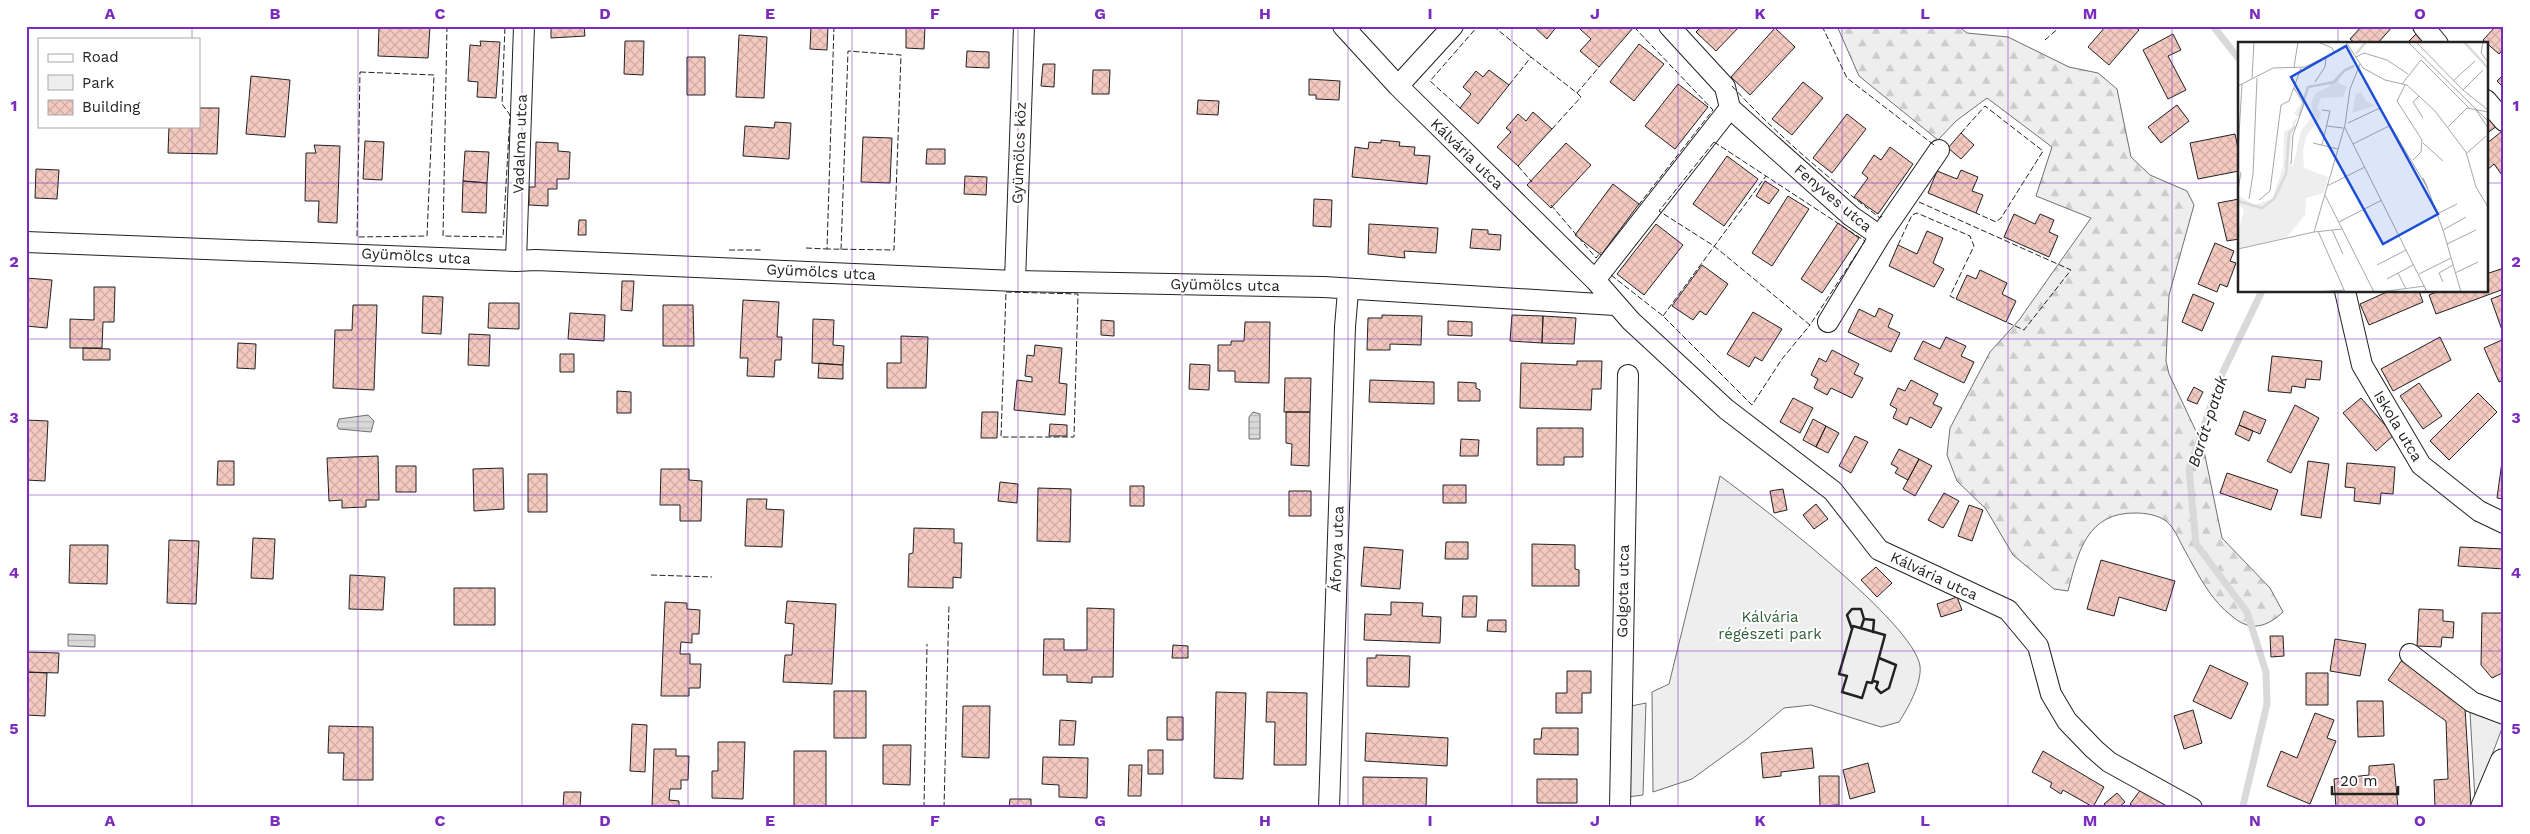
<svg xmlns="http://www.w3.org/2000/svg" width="2530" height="834" viewBox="0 0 2530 834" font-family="'Work Sans',sans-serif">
<defs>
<pattern id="forest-firs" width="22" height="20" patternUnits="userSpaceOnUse" patternTransform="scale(1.25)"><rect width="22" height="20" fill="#eee"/><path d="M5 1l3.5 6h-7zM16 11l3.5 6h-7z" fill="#ccc"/></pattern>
<pattern id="water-rules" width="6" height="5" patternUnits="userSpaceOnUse" patternTransform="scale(1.25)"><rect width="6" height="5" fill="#d9d9d9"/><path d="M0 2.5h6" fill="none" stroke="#bababa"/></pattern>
<pattern id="building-cross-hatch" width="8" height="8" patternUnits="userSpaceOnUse" patternTransform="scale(1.25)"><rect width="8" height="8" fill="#f3c9c0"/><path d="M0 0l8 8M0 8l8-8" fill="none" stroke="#d0aca5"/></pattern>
</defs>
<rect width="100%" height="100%" fill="#fff"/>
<path fill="url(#forest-firs)" stroke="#6f6f6f" d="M1837,26h121l9,7 41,4 61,30 29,6 19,16 14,68 19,18 37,16 7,14 -25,90 -3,66 3,13 34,72 19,92 48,50 13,24c-16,15 -32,20 -50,5 -23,-17 -35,-43 -49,-68 -5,-9 -10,-22 -18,-28 -8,-6 -21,-8 -30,-8 -49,-1 -58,39 -68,78l-14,-2 -41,-34 -27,-46 -29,-28 -10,-26 3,-27 40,-76 29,-32 72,-102 -55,-22 16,-49 -65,-49 -31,23 -18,19 -79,-64z"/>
<path fill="#eee" stroke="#6f6f6f" d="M1720,476c40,29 194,147 200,190 2,17 -12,42 -21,56l-18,5 -70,-22 -27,3 -37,31 -55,40 -39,13 -1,-100 17,-8z"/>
<path fill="#ededed" stroke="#6f6f6f" d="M1646,703l-3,92 -23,3 1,-90z
M2470,712l34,11 -29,77z"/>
<path fill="url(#water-rules)" stroke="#6f6f6f" d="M1253,412l7,2v25h-11v-22z
M368,415l6,6 -3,11 -32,-3 -2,-3 2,-7z
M68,634l27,1v12l-27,-1z"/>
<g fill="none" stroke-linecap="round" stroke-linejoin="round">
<path stroke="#d9d9d9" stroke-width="7" d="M2213,26l26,33
M2243,806l24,-102 -1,-32 -19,-60 -51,-68 -7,-75 33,-95 40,-83"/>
</g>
<path fill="url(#building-cross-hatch)" stroke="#222" d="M379,26h51l-2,32 -50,-2z
M551,26h33l1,10 -34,2z
M811,26h17l-1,24 -17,-1z
M906,26h19l-1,23 -18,-1z
M1533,26h24l-10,13z
M1583,26h50l1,1 -35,40 -19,-16 11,-12 -11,-10z
M1702,26h38l-24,25 -20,-19z
M2106,26h28l5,4 -30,35 -21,-18z
M2362,26h31l-16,18h-21l-6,-5z
M2496,26h8v22l-5,6 -16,-14z
M1775,28l20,19 -45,48 -19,-18z
M2173,34l8,16 -13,6 18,34 -18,9 -25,-49z
M2416,34l9,10h-19z
M739,35l28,2 -3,61 -28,-1z
M480,41l20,1 -4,56 -19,-1 1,-15 -10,-1 2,-36 11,1z
M625,41h19l-1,34 -19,-1z
M1639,44l25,20 -30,37 -24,-19z
M967,51l22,1v16l-23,-1z
M687,57h18v38h-18z
M1043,64h12l-1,23 -13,-1z
M1093,70h17l-1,24h-17z
M1489,70l20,15 -31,39 -18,-16 11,-14 -8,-7 13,-16 7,6z
M2504,74v14l-7,-7z
M251,76l39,4 -5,57 -39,-3z
M1309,79l31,2 -1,19 -23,-1v-4h-7z
M1803,82l20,16 -31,37 -20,-16z
M1678,84l30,23 -33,42 -30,-23z
M1198,100l21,1 -1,14 -21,-1z
M2177,105l12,16 -28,22 -13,-16z
M199,108h20l-2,46 -49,-1 1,-27h30z
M1533,112l19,17 -34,37 -21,-19 14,-15 -5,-4 12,-14 8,7z
M2486,112l11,14 -11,8z
M1847,114l19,15 -34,44 -19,-15z
M775,122l16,1 -2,36 -46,-3 2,-30 29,2z
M2501,132l3,4v42l-10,-14 -8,7v-27z
M1961,133l13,12 -13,14 -13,-11z
M2235,134l4,19v18l-41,8 -8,-36z
M863,137l29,1 -2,45 -29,-1z
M1381,140l19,2 -1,4 16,1 -1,8 16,1 -3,28 -75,-7 3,-30 13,2 1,-7 12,1z
M365,141l19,1 -2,38 -19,-1z
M536,142l22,1v8l12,1 -1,27h-12v10h-9v17l-19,-1v-18h6z
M1566,143l25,22 -40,43 -24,-23z
M314,145l26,1 -3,77 -19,-1 1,-21h-14l1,-48h10z
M1890,147l23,17 -35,50 -24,-17 14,-19 -6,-5 12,-18 7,5z
M927,149h18v15h-19z
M465,151l24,1 -2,31 -24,-2z
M1727,156l31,23 -34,47 -31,-22z
M36,169l23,1 -2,29 -22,-1z
M1961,170l17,7 -6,14 11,4 -7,18 -48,-20 9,-22 20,8z
M965,176l22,1 -1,18 -22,-1z
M463,181l24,2 -1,30 -24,-1z
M1765,181l14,9 -10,14 -13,-8z
M1613,184l26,20 -38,51 -26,-20z
M1788,196l21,13 -37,57 -20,-13z
M1314,199l18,1 -1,27 -18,-1z
M2239,199v40l-12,2 -9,-38z
M2014,214l21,10 5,-10 14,6 -5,12 9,4 -9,21 -45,-20z
M579,220h7v15h-8z
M1838,223l21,15 -37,55 -21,-14z
M1369,224l69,4 -2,25 -32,-2 1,7 -37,-4z
M1656,224l27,21 -39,50 -27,-21z
M1472,229l16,1v4l13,1 -1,15 -30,-2z
M1927,231l16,7 -10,25 11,6 -10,18 -45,-21 9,-21 19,9z
M2215,243l19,8 -4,10 6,2 -9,24 -7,-3 -3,8 -19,-8z
M1702,265l26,19 -22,31 -6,-4 -7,9 -21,-14z
M2504,268v21l-68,25 -7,-19 10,-4h47v-17z
M1980,270l27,13 -5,11 14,7 -10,21 -50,-23 11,-24 9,4z
M26,278l26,2 -5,48 -21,-2z
M622,281h12l-2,30 -11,-1z
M94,287h21l-1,35h-11l-1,26h-32v-29l24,1z
M2389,291h30l4,11 -54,23 -9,-21z
M2193,294l21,9 -12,28 -20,-9z
M2504,294v35l-2,1 -11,-31z
M423,296l20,1 -2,37 -19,-1z
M743,300l36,2 -2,35h5l-1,23h-6l-1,17 -27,-1 1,-18h-8z
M489,303h30v26l-31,-1z
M353,305h24l-3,85 -41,-2 2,-58h17z
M663,305h30l1,41h-31z
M1879,308l14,7 -5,12 12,6 -9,19 -43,-20 11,-23 16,8z
M1753,312l29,17 -20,32 -7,-4 -6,10 -22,-13z
M570,313l35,2 -1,26 -36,-2z
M1382,315l40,1 -1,29 -31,-1v6h-23l1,-32h14z
M1512,315l31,1 -1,27 -32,-2z
M1543,316l33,2 -2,26 -32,-1z
M813,319l21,1 -1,25 11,1 -1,19 -31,-2z
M1101,320l13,1v15l-13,-1z
M1448,321l24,1v14l-24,-1z
M1245,322h25l-1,61 -34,-1v-11h-17v-26h13v-4h13z
M469,334l21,1 -1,31 -21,-1z
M901,336l27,1 -2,51h-39v-25h14z
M1946,337l20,9 -5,10 13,6 -10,21 -50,-24 9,-18 17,8z
M2440,337l11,23 -58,31 -12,-22z
M2504,339v41l-5,2 -15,-34z
M238,343l18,1 -1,25 -18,-1z
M1035,345l27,3 -3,35 8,1 -2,31 -51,-5 3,-30 15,2v-5l-7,-1 2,-21 7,1z
M83,348l27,1v11h-27z
M1832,350l27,14 -5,10 9,4 -11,20 -21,-10 -4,7 -13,-7 4,-9 -7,-4 8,-17 7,4z
M560,354h14v18h-14z
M2272,356l50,5 -2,19 -14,-1 -1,9 -13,-2 -1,7 -23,-2z
M1577,361h25l-1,28h-9l-1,21 -71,-2 1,-45 56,2z
M819,363l24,2v14l-25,-1z
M1190,364l20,1 -1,25 -20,-1z
M1285,378h26l-1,34h-26z
M1370,380l64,2v22l-65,-2z
M1911,380l27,14 -5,10 9,4 -11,20 -21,-11 -3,8 -14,-7 4,-9 -7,-4 8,-17 7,3z
M1458,382l18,1v5l4,2v11h-22z
M2419,383l23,33 -19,13 -23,-33z
M2194,387l9,5 -6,12 -10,-4z
M617,391l14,1v21h-14z
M2478,393l19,19 -48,48 -19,-19z
M1793,398l20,10 -13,25 -20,-11z
M2361,398l33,37 -18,16 -33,-38z
M2295,405l24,13 -28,55 -24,-12z
M2244,411l22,9 -6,14 -21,-9z
M982,412h16l-1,26h-16z
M1286,412h24l-1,54 -18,-1 1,-21 -6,-1z
M1813,419l13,7 -10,21 -13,-7z
M26,420l22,1 -3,60 -19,-1z
M1050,424l17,1v11h-18z
M2239,425l14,6 -4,10 -14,-7z
M1826,426l13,7 -11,20 -12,-6z
M1537,428h46v29h-19v8h-27z
M1855,436l13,6 -17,31 -12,-7z
M1461,439l18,1 -1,16h-18z
M2504,447v52l-7,-1z
M1899,449l20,10 -11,21 -13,-7 3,-5 -7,-4z
M378,456l1,44h-13v7l-24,1v-8l-13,1 -2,-43z
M1919,459l13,7 -17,30 -12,-7z
M218,461h16v24h-17z
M2308,461l21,3 -8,54 -20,-3z
M2347,463l48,4 -2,27 -12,-1 -1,11 -26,-3 1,-13 -10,-1z
M396,466h20v26h-20z
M503,468l1,41 -30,2 -1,-42z
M661,469h28v11l13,1 -1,40h-21v-16h-20z
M2227,473l51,17 -7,20 -51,-17z
M528,474h19v38h-19z
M1000,482l18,2 -1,19 -19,-2z
M1443,485h23v18h-23z
M1130,486h14v20h-14z
M1038,488l33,1 -1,53 -33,-1z
M1783,489l4,21 -13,3 -4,-22z
M1289,491h22v25h-22z
M1944,493l15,8 -16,27 -15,-8z
M747,499h20l-1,10 18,1 -2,37 -37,-1z
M1816,504l12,15 -14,10 -11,-14z
M1969,505l14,5 -11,31 -14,-5z
M914,528l40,1v14h8l-1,35 -8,-1v11l-45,-1 1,-33 4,-1z
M253,538l22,1 -2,40 -22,-1z
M169,540l30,1 -3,63 -29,-1z
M1446,542h22v17h-23z
M1532,544l43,1v24l4,1v16h-47z
M70,545h38l-1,39 -38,-1z
M1364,547l39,3 -3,39 -39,-3z
M2460,547l44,2v20l-46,-3z
M2101,560l74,21 -9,30 -47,-14 -5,19 -27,-7z
M1876,567l16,16 -15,14 -16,-17z
M350,575l35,2 -2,33 -34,-1z
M454,588h41v37h-41z
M1463,596h14l-1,21h-14z
M1957,597l5,13 -21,7 -4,-13z
M787,601l49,3 -4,80 -49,-2 2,-27h7l2,-31 -9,-1z
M665,602l22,1v6l13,1 -1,24h-7v9l-11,-1 -1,12h10v10h11l-1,24h-11v8h-28z
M1391,602l32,1 -1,13 19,1 -1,26 -76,-3 1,-26 26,1z
M1087,608l27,1 -1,68h-21v6l-25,-1v-7h-24l1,-36h20v11h23z
M2419,609l24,1v11l11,1 -1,16 -11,-1 -1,10 -24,-1z
M2482,613h22v59l-12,6 -11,-13z
M1488,620h18v12l-19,-1z
M2270,636h13l1,20 -13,1z
M2335,639l31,5 -6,32 -30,-5z
M1173,645l15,1v12h-16z
M26,652l33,1 -1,20 -32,-1z
M1376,655l34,1 -1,31 -42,-1v-28h9z
M2402,660l63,48 6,99 -36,1 -1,-28 14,-1 -2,-58 -58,-41z
M2210,665l38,18 -17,36 -38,-18z
M1567,671h24v22h-9v20h-26v-20h11z
M26,672l21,1 -2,43 -19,-1z
M2306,673h22v32h-22z
M834,691h32v47h-32z
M1216,692l30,1 -3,86 -29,-1z
M1267,692l40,1 -1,72h-32l1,-43h-9z
M2357,701h26l1,35 -26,1z
M963,706h27l-1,52 -27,-1z
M2193,710l9,33 -18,6 -10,-33z
M2315,713l19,7 -7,18 9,3 -26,63 -43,-18 14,-35 16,7z
M1167,717h16v23h-16z
M1060,720l16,1 -2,24h-15z
M632,724l15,1 -2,47 -15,-1z
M329,726l44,1v53h-30l1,-27h-16z
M1542,728h36v27l-44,-1v-15h7z
M1366,733l82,5 -1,28 -82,-5z
M718,742h27l-2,57 -31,-1v-27h6z
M883,745h28l-1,40 -27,-1z
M1812,748l2,20 -33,4v4l-18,2 -2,-25z
M654,749h22v7h13l-1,24h-7v9h-11l-1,11 10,1v7h-27z
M1148,750h15v24h-15z
M794,751h32v57h-32z
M2043,751l61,36 -11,20 -30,-17 -2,4 -11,-7 2,-4 -20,-11z
M1043,757l45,1 -1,40 -28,-1v-12l-17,-1z
M1868,763l7,29 -25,7 -7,-29z
M2394,764l4,44h-27v-2l-35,2 -2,-29 35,-4v-9z
M1129,765h13l-1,31h-13z
M1819,776h20v29l-19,1z
M1363,777l64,1 -1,30h-63z
M1537,779h40v24h-40z
M2142,788l26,19v1h-32l-6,-4z
M564,792h17l-1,16h-17z
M2117,793l8,9 -7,6h-11l-3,-4z
M1010,799h21v9h-22z"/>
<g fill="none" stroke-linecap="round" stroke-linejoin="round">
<defs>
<path id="minor" d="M1343,26l55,60 197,194 36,41 95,88 107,82 46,59 129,60 30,36 13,48 16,27 27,28 15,13 83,46
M1669,26l56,61 5,21 121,108 29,20 59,-86
M2423,26l15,18
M1398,86l55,-60
M2486,100l18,21
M26,242l490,19 20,-1 479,21 309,6 291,18
M516,261l8,-235
M1595,280l135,-172
M1015,281l9,-255
M2345,291l17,74 59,100 58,46 25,12
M1828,322l52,-86
M2410,654l62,48 32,12
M1329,808l16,-481 3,-36
M1620,808l8,-433"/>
<path id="secondary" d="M2485,808l19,-45"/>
</defs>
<use href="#minor" stroke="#222" stroke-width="22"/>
<use href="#secondary" stroke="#222" stroke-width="30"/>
<use href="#minor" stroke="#fff" stroke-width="20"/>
<use href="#secondary" stroke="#fff" stroke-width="28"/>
<path stroke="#222" stroke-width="1" stroke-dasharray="6 2.5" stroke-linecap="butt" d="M447,26l-4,210 60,1 7,-122 -8,-11 3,-78
M834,26l-7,223 67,1 7,-195 -53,-4 -7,199
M1493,26l38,31
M1822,26l25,52 87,67
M1634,27l79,83 -76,97
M2045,40l16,-14
M360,72l74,3 -7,161 -70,1z
M1509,85l22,-28 46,36 22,-26
M1732,86c45,49 96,92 148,132l2,-2
M1460,108l-30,-27 48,-55
M1552,129l29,-32 -4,-4
M1961,133l24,-27 58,45 -42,67 -5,4 -20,-9
M1714,142l151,99 -55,84 -96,-79 -55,-35z
M1518,166l14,16
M1919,202l152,68 -47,60 -18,-8
M1551,205l45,53 5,-6
M1898,245l14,-30 5,-2 53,23 4,10 -24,50 6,3
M806,248l21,1
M729,250h33
M1611,275l52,41 89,89 30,-46 28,-34
M1006,292l72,2 -4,143h-73z
M1663,316l103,-140
M651,575l61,2
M924,808l3,-164
M944,808l5,-204"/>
<path stroke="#222" stroke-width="2.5" d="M1864,619l10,1 -1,12
M1853,626l32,9 -13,48 -5,-1 -5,16 -20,-6 5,-16 -8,-2z
M1852,629l-5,-14 5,-6h9l3,10 -3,9
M1873,681l5,1 -2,6 5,5 8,-5 7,-23 -17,-7"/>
</g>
<path fill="none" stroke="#7b2cbf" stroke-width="1" stroke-opacity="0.55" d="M192,26v13M358,26v782M522,26v782M688,26v782M852,26v782M1018,26v782M1182,26v782M1348,26v782M1512,26v782M1678,26v782M1842,26v782M2008,26v782M2172,26v782M2338,26v18M192,126v682M26,183h2213M2486,183h18M2338,291v517M26,339h2478M26,495h2478M26,651h2478"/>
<g text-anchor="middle" stroke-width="4" stroke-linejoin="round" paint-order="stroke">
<g font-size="15" fill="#222" stroke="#fff">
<text transform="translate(520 144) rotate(-88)" y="5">Vadalma utca</text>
<text transform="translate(1019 153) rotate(-88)" y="5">Gyümölcs köz</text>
<text transform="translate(1467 154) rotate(44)" y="5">Kálvária utca</text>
<text transform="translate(1833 198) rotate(40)" y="5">Fenyves utca</text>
<text transform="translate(416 256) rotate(3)" y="5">Gyümölcs utca</text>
<text transform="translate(821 272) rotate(3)" y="5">Gyümölcs utca</text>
<text transform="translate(1225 285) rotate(1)" y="5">Gyümölcs utca</text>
<text transform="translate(2398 426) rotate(59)" y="5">Iskola utca</text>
<text transform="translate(1337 549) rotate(-88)" y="5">Áfonya utca</text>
<text transform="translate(1934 576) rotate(25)" y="5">Kálvária utca</text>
<text transform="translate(1623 591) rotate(-89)" y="5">Golgota utca</text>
</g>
<g font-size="15" fill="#2f5e38" stroke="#fff">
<text x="1770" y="622">Kálvária<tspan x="1770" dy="17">régészeti park</tspan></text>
</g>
<g font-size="16" font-style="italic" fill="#222" stroke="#fff">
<text transform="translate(2207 421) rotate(-72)" y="6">Barát-patak</text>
</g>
</g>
<g transform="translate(2238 42)">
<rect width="250" height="250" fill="#fff"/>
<path d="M103,29l-3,12 9,4 -4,10 -22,1 -4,11 4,2 -1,7 -14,19 -3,15 1,16 24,9 -4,16 -18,5 -1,17 -18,22 -49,12v-17l6,-22 -6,-6v-9l16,10 18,-6 11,-32 1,-35 10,-6 -2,-3 5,-6 -3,-4 8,-11 -10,32 -3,27 4,6 8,-36 12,-16 -2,-12 5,-10 12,-6z" fill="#eee"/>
<path d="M123,50l4,8 10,6 -23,7 4,-19z" fill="#eee"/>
<path fill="none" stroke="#d9d9d9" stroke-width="2.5" d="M226,0l24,26M118,12l10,-12M61,74l9,-29 26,-5 11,-12 9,-4M0,159l24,7 12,-9 12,-25 3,-40 6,-8"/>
<path fill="none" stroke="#a7a7a7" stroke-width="1" d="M80,0l14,6 2,4M108,0l17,26 22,12 22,5 28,26 31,41 10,35 12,20M170,0l80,79M178,0l47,48 25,20M245,0l-2,11 7,9M118,15l8,-4 23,7 21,14M56,25l4,-25M14,36l2,-36M215,39l22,-20M77,40l10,-15 1,-9M164,42l19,-24 48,48M167,43l-8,16 25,39 -1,12 -8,8M0,44l35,-18 32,-1 43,-21M225,48l20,-20M181,54l-6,6 10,16M84,68l8,1 -8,34M238,68l12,18M110,81l32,-15 48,81 -5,-11 2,5 4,9 8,22 6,16 18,62M89,84l16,2M106,84l83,166M210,85l19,-19 21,4M75,101l25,6M185,101l20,18M115,102l36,-18M0,110l4,-68M229,111l19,-17M53,122l2,-29 11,-31 -10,-16M89,144l38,-19M0,148l3,-18M87,153l49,97M11,157l4,-25 4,-96M21,158l11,-9 11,-86 8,-4 12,-33M199,172l20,-10M101,180l43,-22M94,188l11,24M205,188l23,-13M80,189l27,61M76,190l31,-107 5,-36 10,-25M209,202l29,-14M0,207l76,-17 28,-3M139,223l29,-15M160,231l8,16M217,231l23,-11M181,232l32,-16M149,237l26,-14M205,240l-4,-9 14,-8M78,250l28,-2M142,250l45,-6"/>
<path fill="#1d4ed8" fill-opacity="0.15" stroke="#1d4ed8" stroke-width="2.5" d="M108,4l92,168 -55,30 -92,-167z"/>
<rect width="250" height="250" fill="none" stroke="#222" stroke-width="2.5"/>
</g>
<rect width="2530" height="834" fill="none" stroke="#ffffff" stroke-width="55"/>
<rect x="38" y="38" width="162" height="90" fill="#ffffff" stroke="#a7a7a7"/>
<rect x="48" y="54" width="25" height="8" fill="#ffffff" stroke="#a7a7a7"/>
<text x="82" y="62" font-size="15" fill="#222222">Road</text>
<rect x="48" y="75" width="25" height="15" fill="#eeeeee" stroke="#a7a7a7"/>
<text x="82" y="88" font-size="15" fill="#222222">Park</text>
<rect x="48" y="100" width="25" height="15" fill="url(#building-cross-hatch)" stroke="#a7a7a7"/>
<text x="82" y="112" font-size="15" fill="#222222">Building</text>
<path d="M2332 786v8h66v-8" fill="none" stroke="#222222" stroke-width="2.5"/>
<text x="2340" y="786" font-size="15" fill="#222222" stroke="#ffffff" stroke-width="4" paint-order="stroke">20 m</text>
<rect x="28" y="28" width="2474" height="778" fill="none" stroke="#7b2cbf" stroke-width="2"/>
<g font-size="16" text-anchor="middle" font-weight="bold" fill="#7b2cbf">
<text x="110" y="19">A</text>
<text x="275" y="19">B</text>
<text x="440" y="19">C</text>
<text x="605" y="19">D</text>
<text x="770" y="19">E</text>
<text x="935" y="19">F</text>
<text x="1100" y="19">G</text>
<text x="1265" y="19">H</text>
<text x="1430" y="19">I</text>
<text x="1595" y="19">J</text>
<text x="1760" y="19">K</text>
<text x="1925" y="19">L</text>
<text x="2090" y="19">M</text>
<text x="2255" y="19">N</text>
<text x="2420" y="19">O</text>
<text x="14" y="111">1</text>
<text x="2516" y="111">1</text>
<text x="14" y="267">2</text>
<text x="2516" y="267">2</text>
<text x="14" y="423">3</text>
<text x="2516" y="423">3</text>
<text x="14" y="578">4</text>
<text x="2516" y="578">4</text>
<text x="14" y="734">5</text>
<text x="2516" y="734">5</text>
<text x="110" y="826">A</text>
<text x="275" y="826">B</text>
<text x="440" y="826">C</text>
<text x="605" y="826">D</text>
<text x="770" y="826">E</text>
<text x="935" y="826">F</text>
<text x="1100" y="826">G</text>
<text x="1265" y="826">H</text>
<text x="1430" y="826">I</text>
<text x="1595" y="826">J</text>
<text x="1760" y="826">K</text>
<text x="1925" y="826">L</text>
<text x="2090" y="826">M</text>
<text x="2255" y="826">N</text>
<text x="2420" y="826">O</text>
</g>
</svg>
